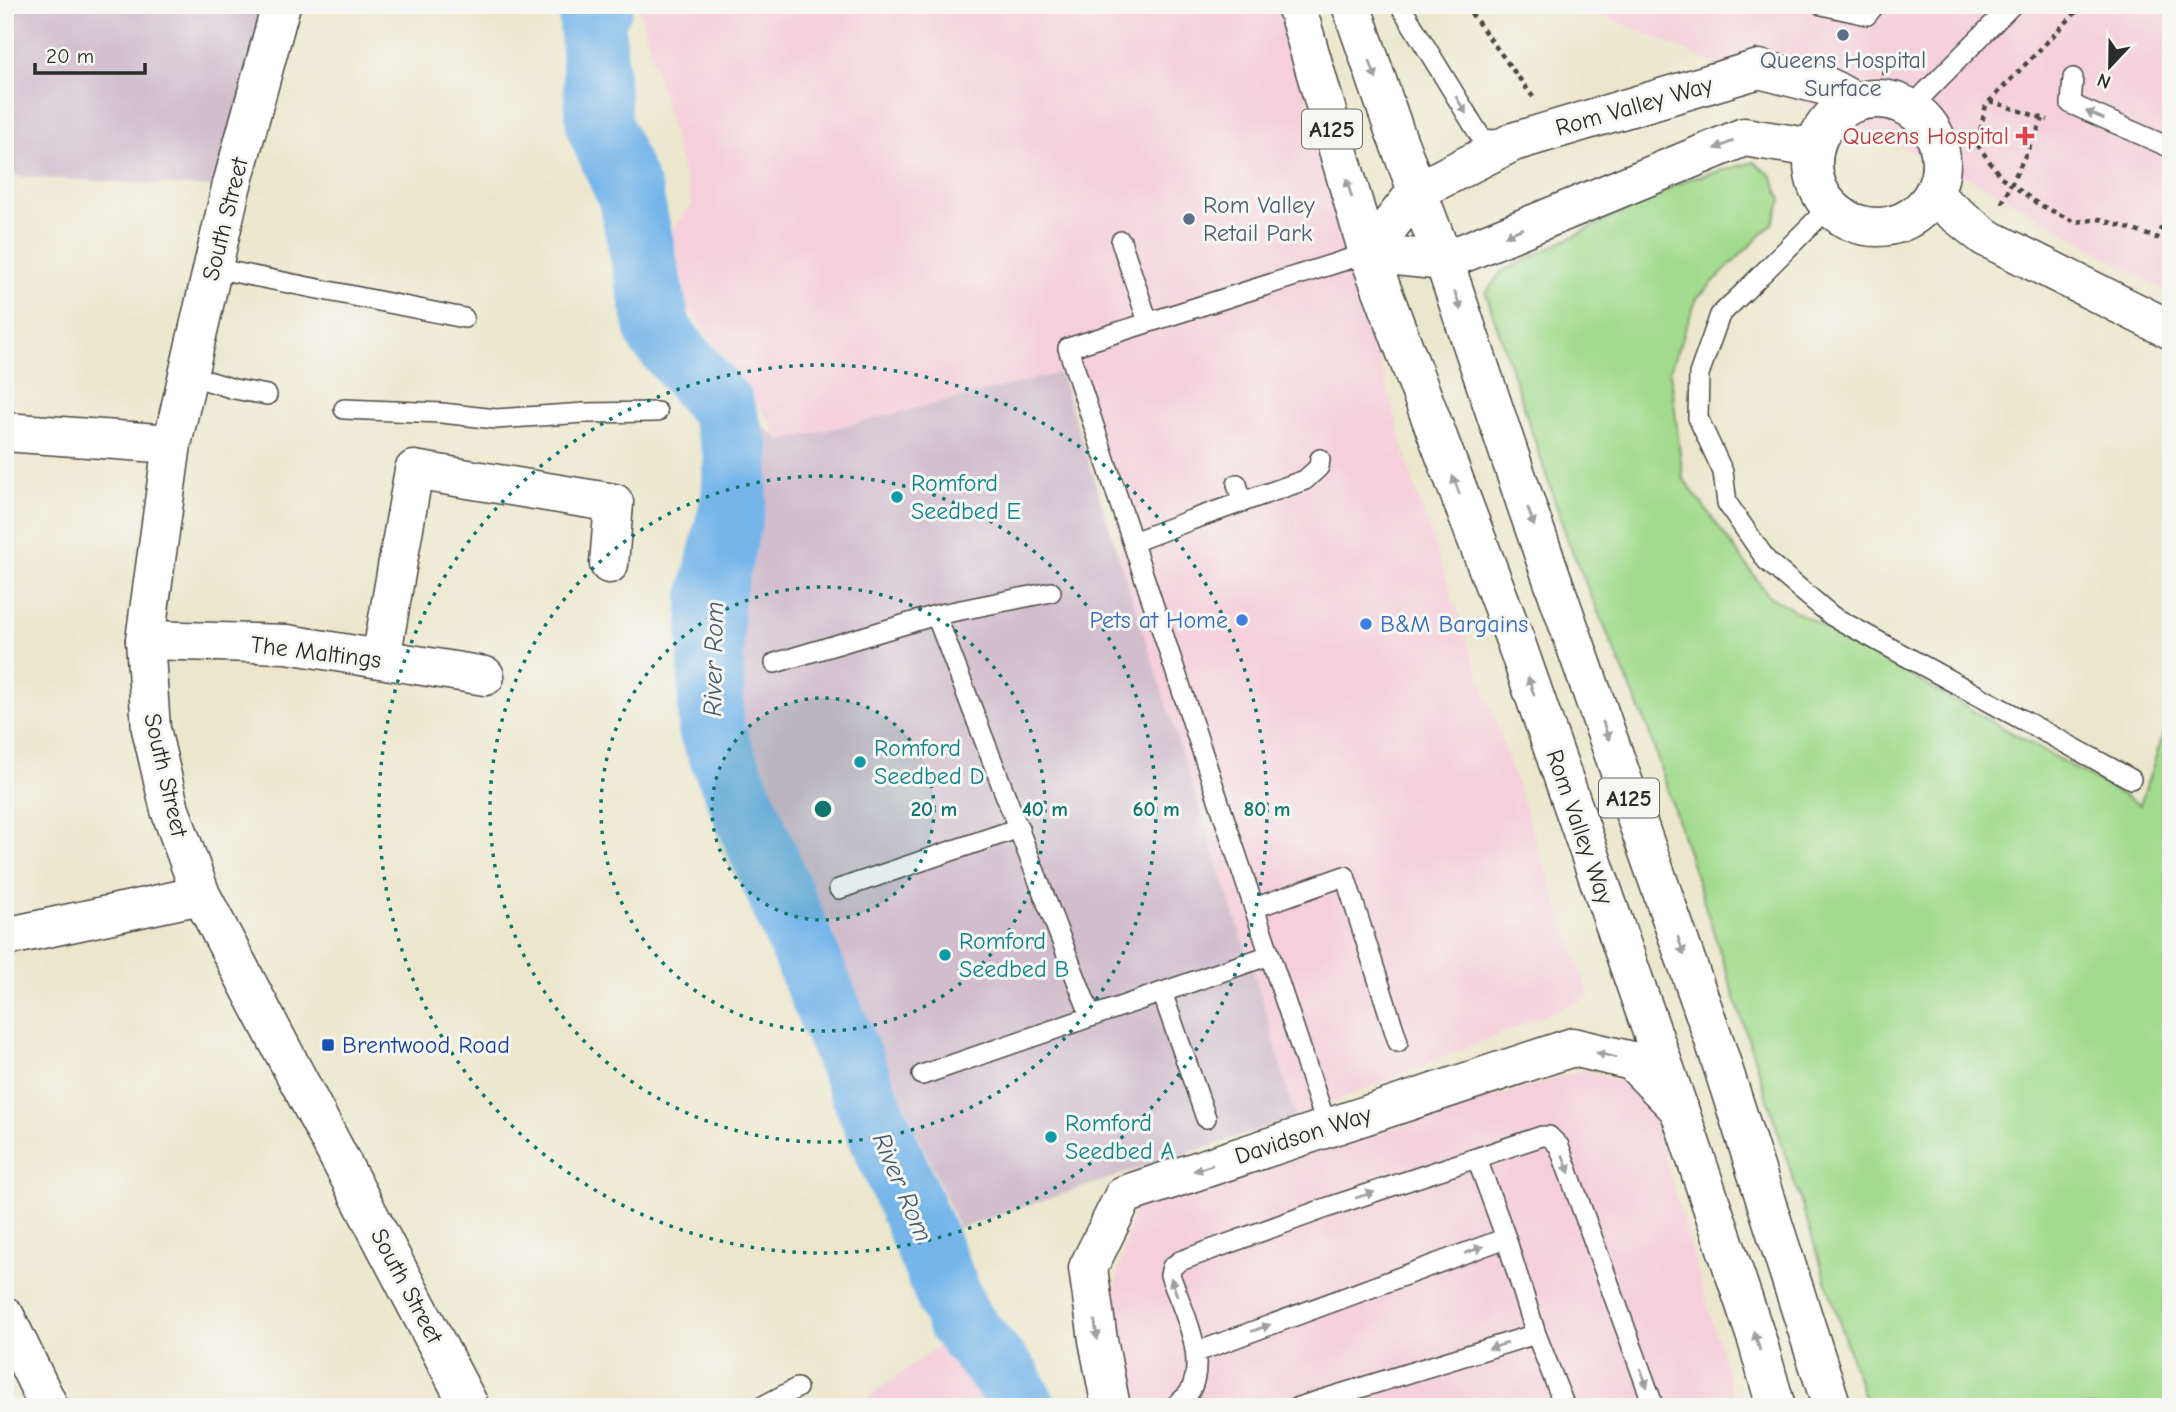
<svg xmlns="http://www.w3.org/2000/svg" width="2176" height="1412" viewBox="0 0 2176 1412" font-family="'Comic Neue',sans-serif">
<rect width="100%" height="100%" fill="#f6f6f2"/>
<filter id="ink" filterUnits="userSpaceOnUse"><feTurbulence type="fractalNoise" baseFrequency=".0143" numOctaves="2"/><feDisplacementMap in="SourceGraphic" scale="14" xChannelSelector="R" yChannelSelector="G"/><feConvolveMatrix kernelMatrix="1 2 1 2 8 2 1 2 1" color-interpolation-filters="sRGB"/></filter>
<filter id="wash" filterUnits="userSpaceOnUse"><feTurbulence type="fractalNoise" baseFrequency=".00686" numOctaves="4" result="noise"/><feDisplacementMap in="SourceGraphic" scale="28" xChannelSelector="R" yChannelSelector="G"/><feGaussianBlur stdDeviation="1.57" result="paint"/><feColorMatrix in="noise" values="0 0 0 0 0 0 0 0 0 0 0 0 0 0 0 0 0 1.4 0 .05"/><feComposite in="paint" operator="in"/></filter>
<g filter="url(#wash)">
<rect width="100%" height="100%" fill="#ece7cc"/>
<path fill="#f5cfdb" d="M638,5h644l132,480 176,512 -295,121 -31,-114 -142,-436 -10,-89 -51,-105 -278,67 -132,-187 41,-49z
M1579,5h592v289l-170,-99 -36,-19 -173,-79z
M1584,1069l61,20 92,318h-646l22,-113 21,-86z
M954,1334l45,73h-144z"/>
<path fill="#d1bdcc" d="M5,5h270l-44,183 -226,-12z
M1060,373l147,458 57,173 31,114 -336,110 -231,-528 4,-140 31,-134 20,15z"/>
<path fill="#a2db8d" stroke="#66835c" stroke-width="2" d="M1754,162l18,14 10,24 -9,23 -76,75 -27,72 13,108 86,118 371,209 29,-88 2,1v689h-304l-220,-681 -78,-182 -83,-251 15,-21 188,-93z"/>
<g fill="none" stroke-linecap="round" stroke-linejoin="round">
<path stroke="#75b5e9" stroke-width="66" d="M600,5l-8,14 7,107 32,72 28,135 62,73 16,46 -3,47 -23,99v131l248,591 51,62 13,25"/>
</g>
</g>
<g filter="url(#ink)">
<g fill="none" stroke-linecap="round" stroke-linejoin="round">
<defs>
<path id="lane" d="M1400,5l82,134 24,2
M1822,5l45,10 8,-10
M2073,78l-2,26 100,44
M1910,108l102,-103
M1829,207l-86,86 -23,22 -21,59 -1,44 25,54 4,31 40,58 65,55 299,163
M1121,241l27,81
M213,268l251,50
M189,375l45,14 33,6
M344,409l98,4 54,6 88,-6 73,-1
M1237,484l5,18
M1133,542l58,-22 114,-40 14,-13 1,-8
M936,615l115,-23
M775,663l161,-48 155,402
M839,889l180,-61
M1254,908l91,-32 53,166
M1162,992l44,126
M922,1075l348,-120
M1327,1127l-259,-779 300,-95
M1477,1159l29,79
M1197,1352l309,-114 30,96
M761,1407l36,-19
M1174,1407c5,-5 13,-10 16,-16 18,-34 -8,-82 -20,-116l2,-8 8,-6 149,-54 213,-71h7l10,10 95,261
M1298,1407l238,-73 29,73"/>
<path id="street" d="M1813 163a64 64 0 1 1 128 0a64 64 0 1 1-128 0Z
M1933,196l52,41 186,93
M1368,253l49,-62 96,-49 246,-73 67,17 29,16
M1368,253l76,8 300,-124 70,11
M5,432l167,12
M145,640l142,4 198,32
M381,659l33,-189 200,33 -5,61
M5,1316l44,91
M1111,1407l-13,-67 -10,-72 36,-73 449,-148 59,14 47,48"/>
<path id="secondary" d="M281,5l-50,183 -59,256 -27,196 6,89 19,81 31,85 269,512
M5,937l196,-42"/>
<path id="primary" d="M1296,5l72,248 147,387 164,469 78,231 19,67
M1351,5l43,125 50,131 84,249 186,530 118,367"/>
</defs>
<use href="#lane" stroke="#484743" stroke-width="22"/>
<use href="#street" stroke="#484743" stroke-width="41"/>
<use href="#secondary" stroke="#484743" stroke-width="41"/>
<use href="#primary" stroke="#484743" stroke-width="41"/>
<path stroke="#484743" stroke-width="4.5" stroke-dasharray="5 5" stroke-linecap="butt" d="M1465,5l68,92
M2083,5l-97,100 -9,39 23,32 38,28 37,18 25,-3 57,19 14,-35
M1881,73h2l31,-19
M1990,101l58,19
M2002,203l41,-84"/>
<use href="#lane" stroke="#fff" stroke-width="19"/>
<use href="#street" stroke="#fff" stroke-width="38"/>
<use href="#secondary" stroke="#fff" stroke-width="38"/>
<use href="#primary" stroke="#fff" stroke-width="38"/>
</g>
<defs><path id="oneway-solid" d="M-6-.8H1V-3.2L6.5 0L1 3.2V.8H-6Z" transform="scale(1.75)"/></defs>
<g fill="#a0a0a0">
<use href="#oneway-solid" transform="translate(1373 70) rotate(71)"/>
<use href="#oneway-solid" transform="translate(1461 105) rotate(59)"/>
<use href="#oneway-solid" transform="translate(2095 115) rotate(-156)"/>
<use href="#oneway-solid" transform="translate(1724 145) rotate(157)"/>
<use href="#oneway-solid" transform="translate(1349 188) rotate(-106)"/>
<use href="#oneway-solid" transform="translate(1514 232) rotate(157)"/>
<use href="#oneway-solid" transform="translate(1458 301) rotate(71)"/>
<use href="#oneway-solid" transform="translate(1456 485) rotate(-111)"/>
<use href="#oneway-solid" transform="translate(1531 517) rotate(71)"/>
<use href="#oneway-solid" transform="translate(1531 686) rotate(-109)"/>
<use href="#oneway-solid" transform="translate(1606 731) rotate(71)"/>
<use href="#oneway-solid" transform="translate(1681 946) rotate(71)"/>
<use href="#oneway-solid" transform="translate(1606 1055) rotate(-166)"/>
<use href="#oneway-solid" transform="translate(1566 1164) rotate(70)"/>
<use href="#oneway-solid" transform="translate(1203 1168) rotate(161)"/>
<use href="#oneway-solid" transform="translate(1365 1195) rotate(-18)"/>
<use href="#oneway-solid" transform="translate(1474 1250) rotate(-20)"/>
<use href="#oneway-solid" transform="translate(1174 1287) rotate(-109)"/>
<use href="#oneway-solid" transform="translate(1261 1328) rotate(-20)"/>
<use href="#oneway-solid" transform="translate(1096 1330) rotate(82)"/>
<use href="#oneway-solid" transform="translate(1757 1341) rotate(-107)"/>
<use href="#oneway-solid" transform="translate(1498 1346) rotate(163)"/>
<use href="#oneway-solid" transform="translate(1644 1378) rotate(70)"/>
</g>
</g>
<circle cx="823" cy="809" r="111" fill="#0f766e" fill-opacity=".12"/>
<g fill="none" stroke="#0f766e" stroke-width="3.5" stroke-dasharray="3.5 7">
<circle cx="823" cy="809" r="111"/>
<circle cx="823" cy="809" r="222"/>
<circle cx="823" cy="809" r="333"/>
<circle cx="823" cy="809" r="444"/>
</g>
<g fill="#5c6f8a" stroke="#f6f6f2" stroke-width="2.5">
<circle cx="1843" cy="35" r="7"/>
<circle cx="1189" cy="219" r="7"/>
</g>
<path fill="#e0444e" stroke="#f6f6f2" stroke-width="2.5" d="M2021.5 125.5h7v7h7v7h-7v7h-7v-7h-7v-7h7z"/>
<g fill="#0f9aa8" stroke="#f6f6f2" stroke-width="2.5">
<circle cx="897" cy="497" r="7"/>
<circle cx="860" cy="762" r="7"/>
<circle cx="945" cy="955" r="7"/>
<circle cx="1051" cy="1137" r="7"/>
</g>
<g fill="#3f7fe0" stroke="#f6f6f2" stroke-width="2.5">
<circle cx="1242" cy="620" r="7"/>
<circle cx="1366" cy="624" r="7"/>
</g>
<rect fill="#1a4fb4" stroke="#f6f6f2" stroke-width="2.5" x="321" y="1038" width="14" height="14" rx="3.5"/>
<g text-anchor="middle" stroke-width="6" stroke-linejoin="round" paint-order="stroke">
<g fill="#f6f6f2" stroke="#686867" stroke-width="2">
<rect x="1302" y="109.5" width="60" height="39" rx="5"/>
<rect x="1599" y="778.5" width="60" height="39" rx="5"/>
</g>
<g font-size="23" font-weight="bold" fill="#2b2b2b">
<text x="1332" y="137">A125</text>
<text x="1629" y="806">A125</text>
</g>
<g font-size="24" fill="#4e5e75" stroke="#f6f6f2">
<text x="1843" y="68">Queens Hospital<tspan x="1843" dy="28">Surface</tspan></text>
<text x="1203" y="213" text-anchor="start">Rom Valley<tspan x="1203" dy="28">Retail Park</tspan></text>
</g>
<g font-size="24" fill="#2b2b2b" stroke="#f6f6f2">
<text transform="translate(1634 106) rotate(-16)" y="8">Rom Valley Way</text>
<text transform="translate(225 219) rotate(-76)" y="8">South Street</text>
<text transform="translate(316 652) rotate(7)" y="8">The Maltings</text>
<text transform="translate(166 775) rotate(77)" y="8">South Street</text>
<text transform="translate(1580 827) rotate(71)" y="8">Rom Valley Way</text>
<text transform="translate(1303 1135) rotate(-18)" y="8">Davidson Way</text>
<text transform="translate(407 1286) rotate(62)" y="8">South Street</text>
</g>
<g font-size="24" fill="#be3a42" stroke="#f6f6f2" text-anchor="end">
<text x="2009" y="144">Queens Hospital</text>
</g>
<g font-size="24" fill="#0d838f" stroke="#f6f6f2" text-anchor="start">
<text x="911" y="491">Romford<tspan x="911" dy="28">Seedbed E</tspan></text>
<text x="874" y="756">Romford<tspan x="874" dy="28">Seedbed D</tspan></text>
<text x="959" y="949">Romford<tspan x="959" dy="28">Seedbed B</tspan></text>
<text x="1065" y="1131">Romford<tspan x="1065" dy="28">Seedbed A</tspan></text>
</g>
<g font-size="24" fill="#366cbe" stroke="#f6f6f2" text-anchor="end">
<text x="1228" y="628">Pets at Home</text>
<text x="1380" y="632" text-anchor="start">B&amp;M Bargains</text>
</g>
<g font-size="24" fill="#164399" stroke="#f6f6f2" text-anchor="start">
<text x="342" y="1053">Brentwood Road</text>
</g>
<g font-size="26" font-style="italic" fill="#455b6e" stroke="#f6f6f2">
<text transform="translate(713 659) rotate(-89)" y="9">River Rom</text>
<text transform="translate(903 1187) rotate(67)" y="9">River Rom</text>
</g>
</g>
<circle cx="823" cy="809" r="10" fill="#0f766e" stroke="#f6f6f2" stroke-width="3.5"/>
<g font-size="21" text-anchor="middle" font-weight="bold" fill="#0f766e" stroke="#f6f6f2" stroke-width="6" stroke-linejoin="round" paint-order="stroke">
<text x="934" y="816">20 m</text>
<text x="1045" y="816">40 m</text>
<text x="1156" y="816">60 m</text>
<text x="1267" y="816">80 m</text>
</g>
<rect width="2176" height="1412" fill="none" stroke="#f6f6f2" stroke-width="28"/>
<g transform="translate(2110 66) rotate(202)" stroke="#f6f6f2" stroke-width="5" paint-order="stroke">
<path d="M0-5L12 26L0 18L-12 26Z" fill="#2b2b2b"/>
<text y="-10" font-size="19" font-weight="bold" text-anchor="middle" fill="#2b2b2b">N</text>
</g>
<path d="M35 63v10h110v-10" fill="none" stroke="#2b2b2b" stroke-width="3.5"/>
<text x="46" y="63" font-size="21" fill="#2b2b2b" stroke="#f6f6f2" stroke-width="5" paint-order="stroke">20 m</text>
</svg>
